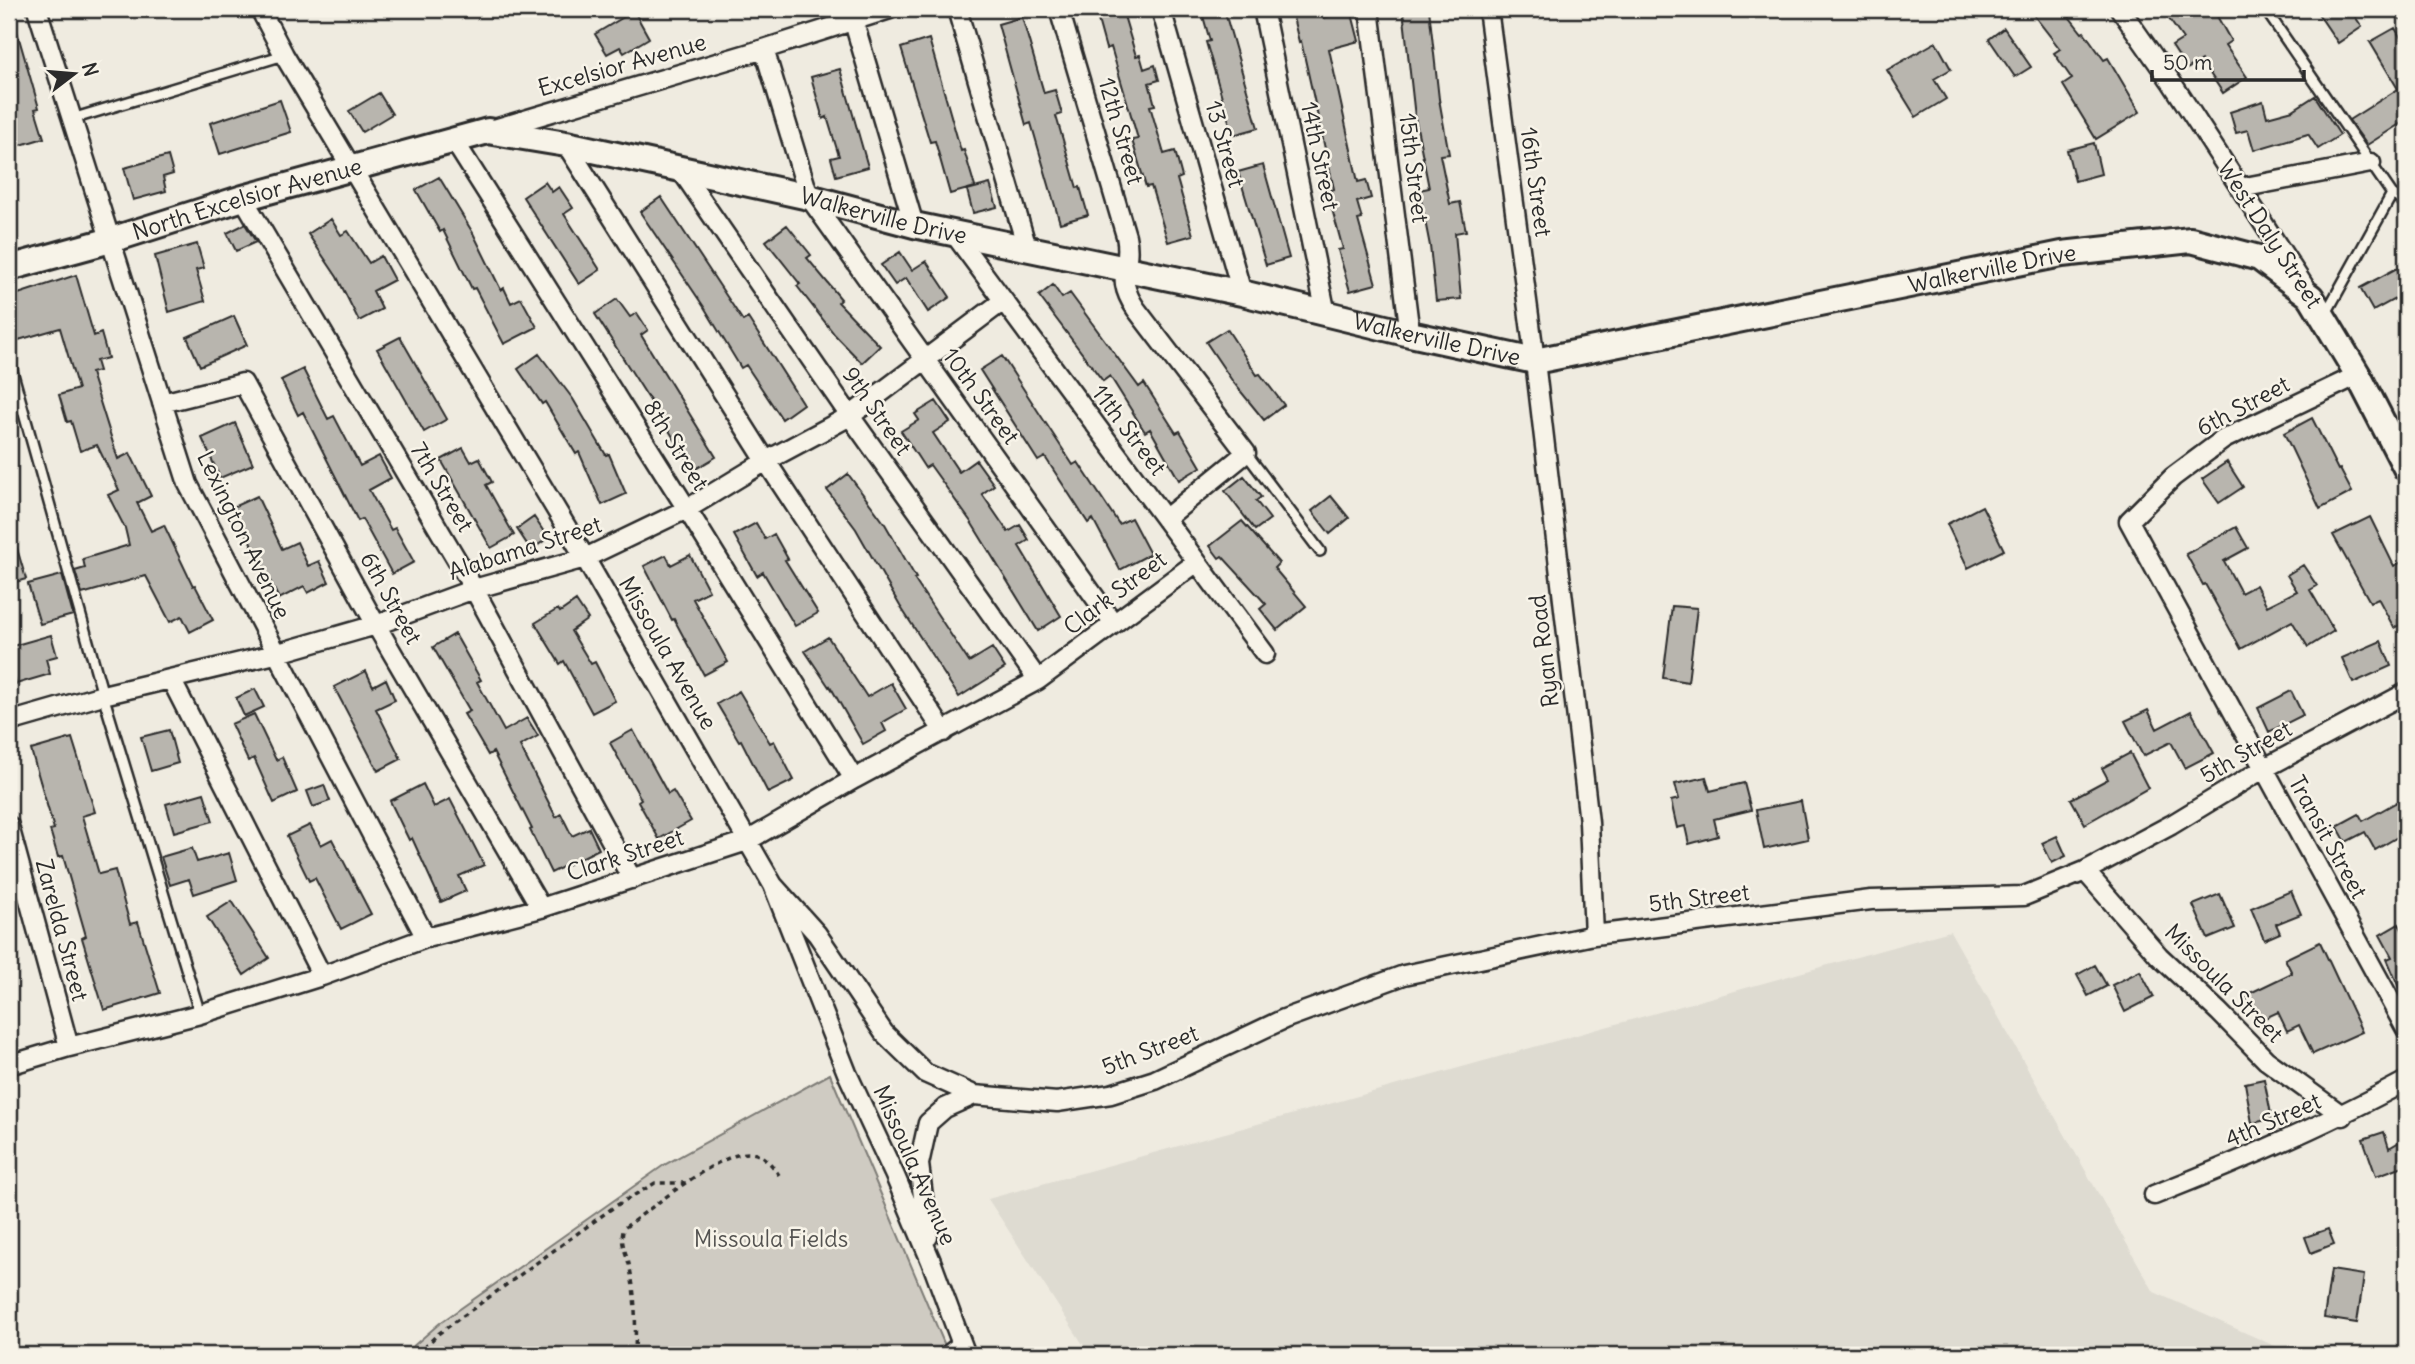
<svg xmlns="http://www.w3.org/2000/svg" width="2415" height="1364" viewBox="0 0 2415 1364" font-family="Delius,sans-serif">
<rect width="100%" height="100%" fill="#efebe0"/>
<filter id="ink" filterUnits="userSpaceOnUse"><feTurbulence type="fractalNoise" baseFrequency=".0143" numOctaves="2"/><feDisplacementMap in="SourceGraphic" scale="14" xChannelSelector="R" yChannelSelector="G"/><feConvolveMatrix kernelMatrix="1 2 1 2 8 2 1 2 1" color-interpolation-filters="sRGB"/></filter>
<g filter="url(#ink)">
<path fill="#dedbd1" d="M1950,931l204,361 141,63h-1205l-102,-156z"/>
<path fill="#cfcbc2" stroke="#7d7b76" stroke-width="2" d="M830,1074l119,281h-546l37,-32 224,-158z"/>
<path fill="#b8b5ae" stroke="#2b2b2b" stroke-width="2" d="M1095,9h27l14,47 4,-1 4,14 11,-4 4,15 -10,3 6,22 -5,1 14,48 11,-3 7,26 -5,2 16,56 -25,7 -17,-56 -5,1 -14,-47 6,-1 -27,-92 -5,2z
M1201,9h23l34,119 -25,7 -27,-93 4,-1z
M1291,9h30l2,9 28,-8 8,31 -30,8 29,133 8,-2 5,18 -14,4 5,17 -4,1 18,64 -26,7 -12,-41 5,-1 -16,-58 7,-2 -33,-148 -2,1z
M1403,9h26l10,90 10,55 -9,1 10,49 10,-2 6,29 -11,2 6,66 -25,2 -6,-55 -11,-56 10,-2 -14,-71z
M2029,9h34l19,24 2,-1 20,28 4,-2 32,54 -44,27 -33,-54 9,-6 -18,-26 6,-4z
M2162,9h51l18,32 -6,4 22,32 -24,16 -22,-33 -14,9 -15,-23 11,-7z
M2315,9h35l12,18 -24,16z
M634,11l15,27 -25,15 -4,-6 -13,7 -12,-20z
M1022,17l22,76 11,-3 7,24 -6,2 21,72 3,-1 8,28 -28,8 -29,-100 -5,2 -28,-101z
M14,21l25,87 -4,1 9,29 -30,9 -5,-19v-106z
M2004,28l27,39 -16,10 -26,-38z
M2395,28l11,19v73l-39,25 -18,-25 49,-31 -28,-47z
M929,39l32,112 3,-1 11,37 -25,7 -15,-53 -5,1 -29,-94z
M1936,42l15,27 -17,10 12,20 -30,18 -29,-47z
M840,69l28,98 -32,9 -5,-18 8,-2 -12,-39 -4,2 -12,-42z
M379,93l13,21 -30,18 -13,-21z
M2315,96l25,39 -22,14 -10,-15 -54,16 -6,-20 -12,3 -6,-21 33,-11 4,16 26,-7z
M280,100l11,32 -71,22 -10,-31z
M2094,143l7,31 -26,7 -8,-31z
M168,156l5,18 -10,3 3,14 -33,9 -9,-32z
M1263,165l26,93 -23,7 -28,-93z
M439,177l34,56 28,57 3,-2 7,15 10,-5 16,29 -33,17 -29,-56 -3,1 -29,-59 -3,2 -24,-42z
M545,182l7,10 7,-5 14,21 -9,6 36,56 -21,14 -56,-87z
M990,184l7,23 -24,6 -6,-23z
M661,197l82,124 5,-3 55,86 -21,15 -36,-54 -5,3 -37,-61 -64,-95z
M331,219l10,16 7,-4 21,32 12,-7 13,24 -21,11 9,18 -23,12 -22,-44 -29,-43z
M245,224l11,18 -20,9 -9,-18z
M787,225l24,30 -4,3 34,41 -3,3 42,44 -18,17 -27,-28 -38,-49 3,-2 -34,-43z
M197,244l7,24 -8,2 9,31 -36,11 -14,-56z
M900,252l12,18 14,-9 24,36 -22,15 -22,-34 -11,7 -14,-20z
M2397,268l9,18v7l-33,18 -13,-23z
M76,275l18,61 7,-3 7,25 -12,3 3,10 -8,2 27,86 12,-6 21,43 -14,7 14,28 13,-6 29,61 2,-1 18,35 -23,12 -8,-16 -12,6 -24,-46 -64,18 -7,-23 10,-3 -2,-9 46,-14 -4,-17 -17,-33 11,-5 -22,-45 -17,6 -9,-30 -4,1 -8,-27 19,-6 -18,-61 -45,13 -6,-21v-23z
M1053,285l9,13 8,-5 69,94 5,-4 32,50 4,-2 21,36 -22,13 -29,-51 -5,3 -35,-56 -7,5 -64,-85z
M617,299l13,18 7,-4 11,17 -7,5 75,122 -22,13 -99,-156z
M234,316l13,29 -47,21 -13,-29z
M1227,329l30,46 3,-1 24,31 -20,15 -31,-38 -27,-40z
M400,337l47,82 -23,13 -47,-83z
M539,354l34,45 33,56 3,-1 17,40 -24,11 -23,-53 -3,2 -31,-52 -3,2 -24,-35z
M1002,356l71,109 5,-3 41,62 12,-6 19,36 -30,16 -27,-51 -5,4 -43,-66 -7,4 -58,-91z
M303,369l25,50 6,-3 26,50 19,-10 12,22 -22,12 22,40 4,-2 19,34 -22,12 -30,-55 -4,2 -55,-109 -5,3 -17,-35z
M936,401l14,21 -17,11 26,39 17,-12 18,25 -12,9 26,38 12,-7 9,15 -10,6 42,70 -23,15 -67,-109 -41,-57 -5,3 -24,-37 18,-11 -4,-6z
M2312,418l26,52 2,-1 12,23 -32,17 -36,-76z
M235,423l18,41 -33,14 -18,-40z
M463,448l8,14 8,-4 13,24 -6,3 28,50 -23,13 -50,-88z
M2227,462l16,25 -24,16 -17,-24z
M848,474l37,50 31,54 -2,1 55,83 23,-14 13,20 -46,29 -59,-91 -44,-77 -29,-39z
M1244,476l17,21 -5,4 14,18 -15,11 -30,-39z
M257,496l25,53 15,-7 11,24 11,-5 10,21 -21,11 -4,-7 -25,13 -46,-92z
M1331,496l18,22 -19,16 -18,-23z
M1982,506l22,44 -36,18 -21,-44z
M534,517l14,21 -17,12 -14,-21z
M2370,517l24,49 12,-6v62l-12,6 -16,-30 -8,4 -37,-67z
M1242,521l37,42 -5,5 32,38 -29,24 -17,-21 6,-5 -44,-48 -3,2 -9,-12z
M756,523l9,16 9,-5 14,25 -3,1 33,53 -23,13 -32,-54 -6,4 -23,-41z
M2236,527l12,21 -24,13 17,32 15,-8 11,21 30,-15 -10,-16 16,-10 14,21 -7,4 24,41 -26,16 -16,-26 -51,28 -36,-65 -2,1 -17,-31z
M9,535h4l13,44 -17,5z
M666,555l5,10 19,-10 19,36 -16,8 35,63 -24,13 -30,-56 -2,1 -28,-54z
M62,575l11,40 -33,9 -12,-40z
M576,601l12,18 -17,12 20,33 4,-2 20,39 -23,12 -28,-52 -4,3 -25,-41 23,-14 2,3z
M1672,606l25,2 -9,74 -25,-4z
M455,634l26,46 -4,2 27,49 23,-13 11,18 -18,10 36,71 5,-3 11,22 17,-8 10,21 -48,24 -21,-43 2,-1 -39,-77 -5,3 -24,-41 6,-3 -37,-64z
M51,635l6,21 -11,3 4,15 -34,10 -7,-26v-11z
M828,637l39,60 24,-14 15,26 -24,14 4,8 -23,13 -33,-58 -1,1 -24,-36z
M2381,641l10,25 -38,17 -11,-25z
M366,671l7,15 13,-7 9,21 -19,9 25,50 -23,12 -44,-84z
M255,689l9,18 -20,9 -8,-18z
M739,691l31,52 4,-2 20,39 -26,13 -27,-53 -2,1 -22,-37z
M2291,691l12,24 -34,17 -11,-24z
M2148,710l9,19 34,-18 23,42 -29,15 -14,-26 -28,14 -18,-35z
M254,714l22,46 6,-3 15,35 -23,11 -20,-45 -6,3 -17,-37z
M169,730l9,33 -27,8 -10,-34z
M633,730l35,64 5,-3 18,30 -32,18 -21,-38 3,-2 -31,-56z
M72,738l23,74 -13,4 17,58 16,-4 15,54 8,-2 22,71 -56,17 -22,-72 4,-2 -23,-80 -5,1 -8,-27 4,-1 -23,-79z
M2130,753l18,35 -63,36 -14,-25 37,-20 -6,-11z
M1706,777l4,14 34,-8 7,27 -37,9 4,17 -29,8 -4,-18 -8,2 -6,-27 8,-2 -4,-15z
M423,784l11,23 16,-8 34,66 -25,11 7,15 -25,11 -29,-64 -3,2 -19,-39z
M324,785l6,16 -17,6 -6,-16z
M204,793l9,28 -39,11 -8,-28z
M2406,797v35l-31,18 -10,-18 -19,10 -9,-16 22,-12 4,7z
M1801,801l7,38 -44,10 -8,-39z
M310,825l11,20 11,-6 39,75 -30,15 -26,-51 -6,3 -22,-45z
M2057,836l9,20 -14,7 -10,-20z
M192,848l5,14 32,-9 8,27 -43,14 -5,-15 -19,6 -9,-28z
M2291,891l10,23 -25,10 4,9 -16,7 -13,-32z
M2220,894l15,34 -27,11 -15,-34z
M232,901l37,57 -25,17 -37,-58z
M2399,924l7,13v67l-19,-45 5,-2 -12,-22z
M2320,942l42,90 -49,22 -14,-29 -12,6 -9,-19 -19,9 -13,-26 46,-22 -7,-14z
M2095,965l12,21 -19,10 -11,-21z
M2140,971l14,26 -29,15 -13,-27z
M2264,1079l8,40 -20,4 -7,-40z
M2384,1132l5,16 17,-10v27l-30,11 -13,-37z
M2328,1229l6,15 -23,9 -6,-16z
M2331,1270l33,5 -7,48 -33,-5z"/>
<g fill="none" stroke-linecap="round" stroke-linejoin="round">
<defs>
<path id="lane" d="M2265,9l127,185 14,9
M72,119l212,-64
M2325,315l67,-121
M9,360l94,335 97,319
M1246,453l74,98
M941,1355l19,-15"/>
<path id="street" d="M37,9l151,475 238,454
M260,9l24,46 301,503 188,327 74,188 48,103 36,85 35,94
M850,9l64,216
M957,9l70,239
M1059,9l67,227c7,32 -13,39 10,73l110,144 -81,66
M1161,9l81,284
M1263,9l63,305
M1369,9l41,325
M1488,9l47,352 54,461 5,113
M2120,9l52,74 132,203
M2405,9l1,1
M764,49l45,148 305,427
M491,130l273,-81 126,-40
M453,139l234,370 167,270
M566,144l200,317 178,271
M680,169l170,247 188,264
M2240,188l131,-25
M243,198l231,391 158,290
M955,235l310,419
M2358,375l-134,64 -51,38 -44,44 277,508
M162,403l81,-20 133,242 165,283
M171,679l151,297
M9,722l94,-27 172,-41 101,-29 98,-36 111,-31 102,-49 79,-48 84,-45 153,-115
M9,826l60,221
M2085,871l74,85 60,56 47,48 77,56
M773,885l44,49 67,99 41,40 49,22 83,7 54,-8 44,-14 129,-61 120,-44 190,-40 277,-35 153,-4 61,-25 86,-46 92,-56 143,-76
M9,1065l60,-18 131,-33 122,-38 104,-38 115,-30 206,-67 107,-62 184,-99 159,-118
M2154,1195c87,-34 171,-70 252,-114
M928,1237l-9,-73 9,-41 17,-15 29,-13"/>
<g id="secondary">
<path id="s1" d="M9,268l102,-28 132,-42 245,-67 78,13 243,53 105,28 328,68 168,41 125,27 527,-107 129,-14 68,18 52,39 47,78 48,93"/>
</g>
</defs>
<use href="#lane" stroke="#2b2b2b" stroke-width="14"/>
<use href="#street" stroke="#2b2b2b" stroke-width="23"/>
<use href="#secondary" stroke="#2b2b2b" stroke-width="30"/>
<path stroke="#2b2b2b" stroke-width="3.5" stroke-dasharray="5 5" stroke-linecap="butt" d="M417,1355l21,-21 176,-127 41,-24h31
M635,1355c1,-32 1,-63 -7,-95 -4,-11 -8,-21 -4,-32 27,-19 95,-76 125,-75 14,0 23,12 30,22"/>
<use href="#lane" stroke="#f7f3e8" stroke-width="9"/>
<use href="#street" stroke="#f7f3e8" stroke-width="18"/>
<use href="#secondary" stroke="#f7f3e8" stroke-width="24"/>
</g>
</g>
<g text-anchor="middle" stroke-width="5" stroke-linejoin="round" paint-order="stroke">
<g font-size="23" fill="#2b2b2b" stroke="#f7f3e8">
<text transform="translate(622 65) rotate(-16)" y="8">Excelsior Avenue</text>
<text transform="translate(1121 131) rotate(74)" y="8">12th Street</text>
<text transform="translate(1225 144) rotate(74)" y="8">13 Street</text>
<text transform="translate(1320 156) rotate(78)" y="8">14th Street</text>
<text transform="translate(1414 168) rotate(83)" y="8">15th Street</text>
<text transform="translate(1536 182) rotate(82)" y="8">16th Street</text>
<text dy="8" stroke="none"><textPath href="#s1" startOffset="248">North Excelsior Avenue</textPath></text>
<text dy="8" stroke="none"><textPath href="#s1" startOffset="903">Walkerville Drive</textPath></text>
<text transform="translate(2270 234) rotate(57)" y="8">West Daly Street</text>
<text dy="8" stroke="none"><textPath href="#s1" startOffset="2037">Walkerville Drive</textPath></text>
<text dy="8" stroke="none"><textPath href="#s1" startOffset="1470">Walkerville Drive</textPath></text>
<text transform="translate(981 396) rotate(54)" y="8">10th Street</text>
<text transform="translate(2243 406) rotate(-28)" y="8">6th Street</text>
<text transform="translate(877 411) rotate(55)" y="8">9th Street</text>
<text transform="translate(1129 430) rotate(53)" y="8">11th Street</text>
<text transform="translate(676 445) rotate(58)" y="8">8th Street</text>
<text transform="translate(442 487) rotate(59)" y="8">7th Street</text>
<text transform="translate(244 535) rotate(64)" y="8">Lexington Avenue</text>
<text transform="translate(525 548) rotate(-18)" y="8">Alabama Street</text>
<text transform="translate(1115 593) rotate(-37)" y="8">Clark Street</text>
<text transform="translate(391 598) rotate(61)" y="8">6th Street</text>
<text transform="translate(1544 651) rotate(-97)" y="8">Ryan Road</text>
<text transform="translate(668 653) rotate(60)" y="8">Missoula Avenue</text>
<text transform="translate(2246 752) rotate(-30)" y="8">5th Street</text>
<text transform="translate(2328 837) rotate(61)" y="8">Transit Street</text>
<text transform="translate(625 855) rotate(-18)" y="8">Clark Street</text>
<text transform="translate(1699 898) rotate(-7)" y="8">5th Street</text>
<text transform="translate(62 930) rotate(75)" y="8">Zarelda Street</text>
<text transform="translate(2224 983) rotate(45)" y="8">Missoula Street</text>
<text transform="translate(1150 1050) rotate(-21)" y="8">5th Street</text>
<text transform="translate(2273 1120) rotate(-24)" y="8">4th Street</text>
<text transform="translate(915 1165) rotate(66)" y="8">Missoula Avenue</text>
</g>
<g font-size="23" fill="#545351" stroke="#f7f3e8">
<text x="771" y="1247">Missoula Fields</text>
</g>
</g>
<rect width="2415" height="1364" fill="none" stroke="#f7f3e8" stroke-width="35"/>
<rect x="18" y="18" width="2380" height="1329" fill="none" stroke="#2b2b2b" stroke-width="2.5" filter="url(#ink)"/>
<g transform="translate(74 74) rotate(74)" stroke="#f7f3e8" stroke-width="5" paint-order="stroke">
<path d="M0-5L12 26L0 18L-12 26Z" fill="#2b2b2b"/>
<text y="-10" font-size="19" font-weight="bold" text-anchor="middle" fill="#2b2b2b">N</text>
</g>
<path d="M2152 70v10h152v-10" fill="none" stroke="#2b2b2b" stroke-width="3.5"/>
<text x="2163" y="70" font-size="21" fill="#2b2b2b" stroke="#f7f3e8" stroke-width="5" paint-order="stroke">50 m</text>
</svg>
